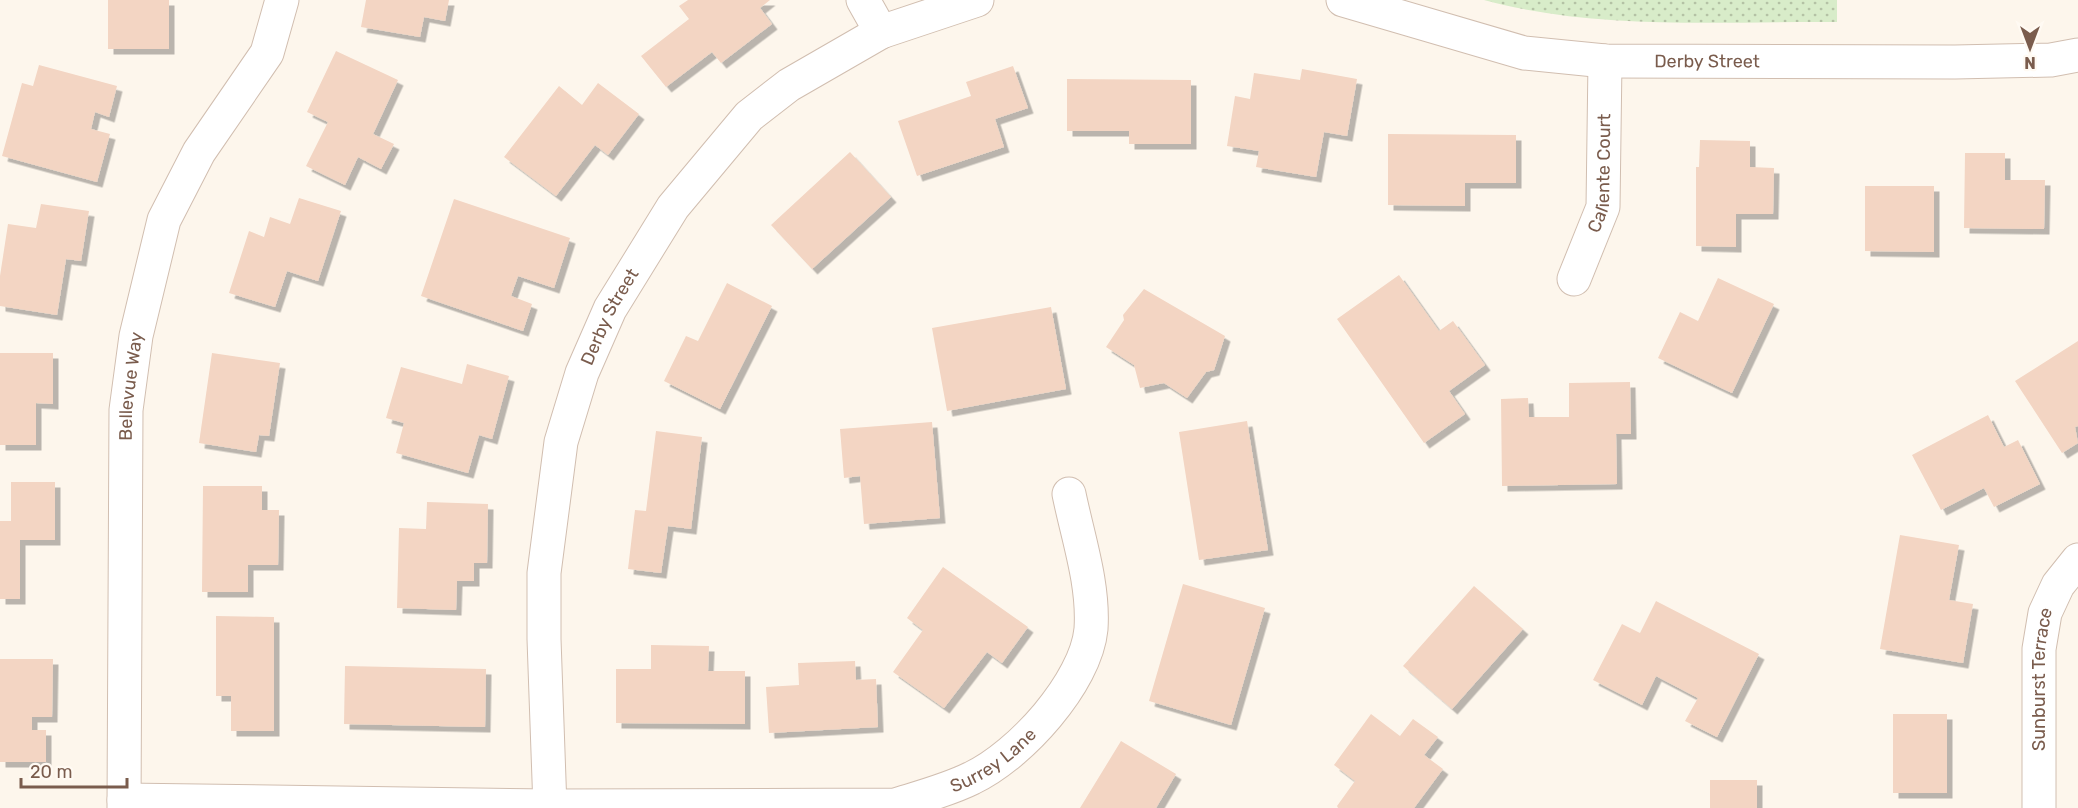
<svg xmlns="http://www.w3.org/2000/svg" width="2078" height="808" viewBox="0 0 2078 808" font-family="Rubik,sans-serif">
<defs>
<pattern id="park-dots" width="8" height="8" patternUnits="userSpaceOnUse" patternTransform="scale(1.5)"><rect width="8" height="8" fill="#d8ecc9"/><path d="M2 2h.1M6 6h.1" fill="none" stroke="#b4c2a5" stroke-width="1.8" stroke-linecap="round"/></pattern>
<filter id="shadow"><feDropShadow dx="5.5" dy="5.5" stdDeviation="0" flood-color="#0004"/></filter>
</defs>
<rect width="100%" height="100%" fill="#fdf6ec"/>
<path fill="url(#park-dots)" d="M1484,0h353v22c-116,-1 -239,9 -353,-22z"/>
<path fill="#f3d5c3" filter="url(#shadow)" d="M108,0h61v49h-61z
M366,0h83l-4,21 -21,-4 -4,20 -59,-10z
M688,0h82l-10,8 12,16 -51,39 -9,-11 -46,35 -25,-31 48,-37 -10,-13z
M336,51l62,29 -25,54 21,10 -13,25 -23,-12 -13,28 -39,-19 22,-44 -21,-10z
M39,65l78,21 -8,31 -14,-5 -4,17 19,5 -13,48 -95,-26 20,-73 11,3z
M1013,66l15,42 -33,11 9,28 -87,29 -19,-55 73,-25 -5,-14z
M1302,69l55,10 -10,57 -23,-4 -8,45 -60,-10 3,-16 -32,-5 8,-50 15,3 4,-26 46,7z
M1067,79l124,1v64h-62v-13h-62z
M598,83l41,31 -31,41 -13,-10 -39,51 -52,-39 55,-71 23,19z
M1388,134l128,1v48h-51v23l-77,-1z
M1700,140l50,1v26l24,1 -1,46h-37v33l-40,-1v-79h3z
M850,152l41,45 -79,72 -41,-44z
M1965,153h40v27h40l-1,49 -80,-1z
M1865,186h69v66l-69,-1z
M299,198l42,13 -23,70 -31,-10 -12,36 -46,-14 20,-62 15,6 6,-20 20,7z
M454,199l116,39 -16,50 -36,-12 -7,20 21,8 -9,27 -102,-35z
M41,204l48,7 -8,50 -15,-2 -9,56 -57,-9v-30l8,-52 28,4z
M1399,275l40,56 14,-10 32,44 -36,26 16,23 -41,29 -87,-124z
M1718,278l56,26 -42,89 -74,-35 22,-46 18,9z
M727,283l45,23 -52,103 -56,-28 22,-45 12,5z
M1144,289l81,47 -11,34 -8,2 -19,26 -23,-15 -24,5 -6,-23 -28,-18 18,-27 -1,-5z
M1051,307l15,82 -119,22 -15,-83z
M2078,341v85l-3,1 3,16 -16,10 -47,-72z
M0,353h53v51l-17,-1v42h-36z
M212,353l68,10 -11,73 -10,-1 -3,17 -57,-9z
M467,364l42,12 -17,63 -13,-4 -11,38 -72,-20 8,-30 -18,-5 15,-51 61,17z
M1630,382l1,52h-15l1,50 -115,2 -1,-87 27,-1 1,19h40v-34z
M1988,415l16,32 14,-7 22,44 -46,23 -10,-19 -43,22 -29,-55z
M1247,421l21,129 -69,10 -20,-128z
M932,422l8,96 -76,6 -4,-48 -16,2 -4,-49z
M656,431l46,6 -11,92 -23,-3 -7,47 -33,-4 7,-59 11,1z
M11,482h44v58h-35v59h-20v-78h11z
M203,486h59v24h17l-1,55h-30v27h-46z
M427,502l61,2 -1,59h-13v18h-17l-1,29 -59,-2 2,-80 27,1z
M1900,535l59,10 -10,55 24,4 -10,59 -83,-14z
M943,567l85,60 -26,36 -15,-11 -43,56 -51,-36 30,-42 -16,-12z
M1183,584l82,24 -34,117 -82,-24z
M1474,586l49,43 -71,80 -49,-43z
M1656,601l103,53 -42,83 -32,-16 13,-23 -42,-22 -14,29 -49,-25 29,-56 18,9z
M216,616l58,1v114h-43v-35h-15z
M651,645l58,1 -1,25h37v53l-129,-1v-54h35z
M0,659h53l-1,58h-20v13h14v32h-46z
M855,661l1,19 20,-1 2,48 -109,6 -3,-46 33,-2 -1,-22z
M345,666l141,3 -1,58 -141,-3z
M1371,714l29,22 13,-17 25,18 -14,18 19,14 -29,39h-76l-1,-2 18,-25 -21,-16z
M1893,714h54v79h-54z
M1121,741l55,33 -20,34h-76z
M1710,780h47v28h-47z"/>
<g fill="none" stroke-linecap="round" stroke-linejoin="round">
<defs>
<g id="minor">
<path d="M863,0l18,32"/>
<path id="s1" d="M1343,0l181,53 81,8 350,1 96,-2 27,-5"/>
<path id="s2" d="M1574,279l29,-72 2,-146"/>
<path id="s3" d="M124,800l426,6 345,-1c26,-8 53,-15 77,-27 47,-22 114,-95 119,-149 3,-45 -13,-91 -22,-135"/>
<path id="s4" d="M124,808l2,-398 10,-74 28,-116 35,-68 68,-99 15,-53"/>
<path id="s5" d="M550,808l-6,-169v-66l17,-131 21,-69 28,-64 63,-102 76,-91 40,-31 92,-53 96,-32"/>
<path id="s6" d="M2039,808v-159l6,-36 13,-28 20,-25"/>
</g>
</defs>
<use href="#minor" stroke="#d1beb0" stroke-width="35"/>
<use href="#minor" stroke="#fff" stroke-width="33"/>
</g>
<g text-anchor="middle" stroke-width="4.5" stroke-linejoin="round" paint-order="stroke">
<g font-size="18" fill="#7a5c4d" stroke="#fffaf3">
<text dy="6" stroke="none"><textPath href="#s1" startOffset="372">Derby Street</textPath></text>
<text dy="6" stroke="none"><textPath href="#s2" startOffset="111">Caliente Court</textPath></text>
<text dy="6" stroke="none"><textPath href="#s5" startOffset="502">Derby Street</textPath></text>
<text dy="6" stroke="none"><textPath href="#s4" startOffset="422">Bellevue Way</textPath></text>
<text dy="6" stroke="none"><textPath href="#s6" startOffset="129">Sunburst Terrace</textPath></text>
<text dy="6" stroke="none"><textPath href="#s3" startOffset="880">Surrey Lane</textPath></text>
</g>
</g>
<g transform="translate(2030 48) rotate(180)" stroke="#fffaf3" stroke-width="4.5" paint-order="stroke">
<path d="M0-4.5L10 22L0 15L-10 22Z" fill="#7a5c4d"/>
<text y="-9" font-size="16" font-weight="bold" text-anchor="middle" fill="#7a5c4d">N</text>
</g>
<path d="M21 778v9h106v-9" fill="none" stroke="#7a5c4d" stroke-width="3"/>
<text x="30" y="778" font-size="18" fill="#7a5c4d" stroke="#fffaf3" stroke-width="4.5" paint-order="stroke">20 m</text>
</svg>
